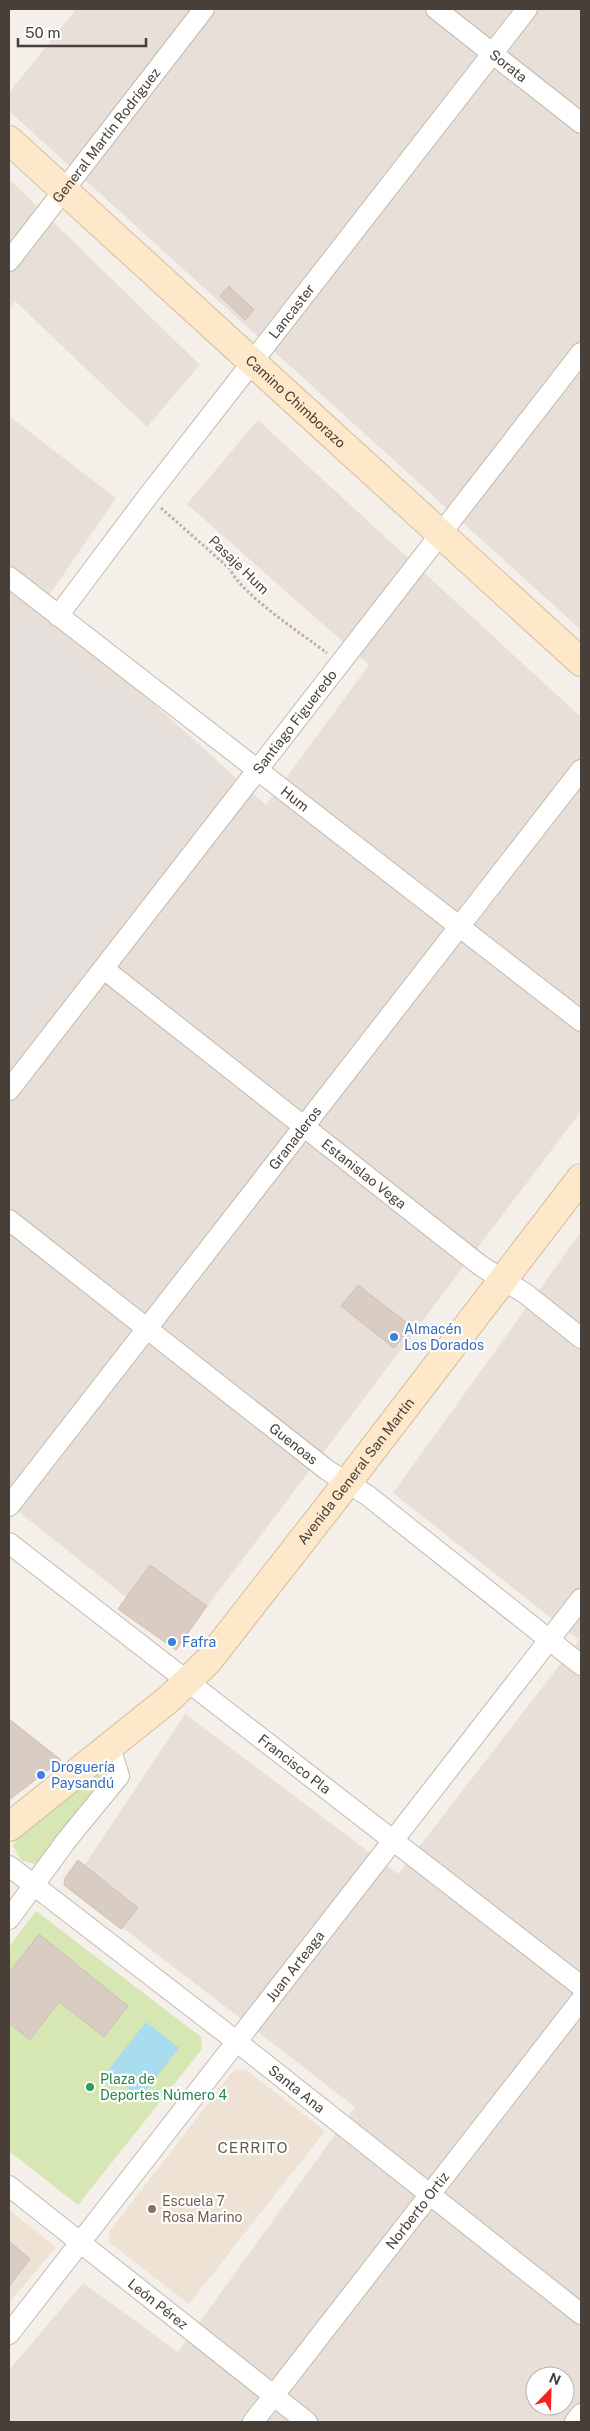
<svg xmlns="http://www.w3.org/2000/svg" width="590" height="2431" viewBox="0 0 590 2431" font-family="'Public Sans',sans-serif">
<rect width="100%" height="100%" fill="#f4efe9"/>
<path fill="#e8e0d8" fill-rule="evenodd" d="M76,9h505v621l-572,-519v-18z
M9,179l191,186 -53,62 -132,-126 -6,8z
M9,416l107,82 -73,106 223,201 103,-140 -182,-161 71,-84 323,297v394l-400,530 -172,-137z
M581,1232v1190h-572v-52l74,-87 95,69 177,-245 -285,-220 115,-173 213,160 181,-234 -186,-147zM535,2376h30v30h-30z"/>
<path fill="#e7e1de" d="M9,605l210,163 4,15 -214,274z"/>
<path fill="#ede2d4" d="M245,2069l80,62 -136,173 -79,-61 -1,-11 124,-161z
M9,2210l47,37 -47,56z"/>
<path fill="#d7e7b3" d="M102,1768l4,1 3,5 -70,88 -5,2 -13,-4 -8,-14 6,-11z
M36,1911l165,126 1,12 -124,156 -69,-54v-204z"/>
<path fill="#a8dcef" d="M146,2022l33,26 -39,50 -33,-26z"/>
<path fill="#d9ccc2" stroke="#d0c0b2" d="M229,286l25,24 -9,10 -25,-24z
M358,1285l53,41 -17,22 -53,-42z
M150,1565l57,41 -31,44 -58,-41z
M9,1719l52,41 -52,40z
M78,1860l60,48 -17,21 -57,-44 1,-7z
M39,1934l89,72 -24,31 -45,-35 -29,38 -21,-17v-50z
M9,2241l21,18 -21,27z"/>
<g fill="none" stroke-linecap="round" stroke-linejoin="round">
<defs>
<g id="street">
<path id="s1" d="M436,9l145,114"/>
<path id="s2" d="M9,261l195,-252"/>
<path id="s3" d="M9,577l572,444"/>
<path id="s4" d="M58,616l90,-120 379,-487"/>
<path id="s5" d="M104,969l377,297 45,28 55,44"/>
<path id="s6" d="M9,1090l572,-737"/>
<path id="s7" d="M9,1220l318,250 40,25 214,170"/>
<path id="s8" d="M9,1506l572,-736"/>
<path id="s9" d="M9,1543l572,443"/>
<path id="s10" d="M9,1866l227,175 345,273"/>
<path d="M9,1919l57,-78 53,-65 -9,-29"/>
<path id="s11" d="M9,2186l298,236"/>
<path id="s12" d="M9,2334l572,-735"/>
<path id="s13" d="M253,2422l328,-422"/>
<path d="M575,2422l6,-8"/>
</g>
<g id="secondary">
<path id="s14" d="M9,140l572,522"/>
<path id="s15" d="M9,1827l161,-129 38,-37 139,-178 234,-305"/>
</g>
</defs>
<use href="#street" stroke="#c2b9af" stroke-width="22"/>
<use href="#secondary" stroke="#d6be9d" stroke-width="30"/>
<path stroke="#c1af9e" stroke-width="3" stroke-dasharray="2.5 2.5" stroke-linecap="butt" d="M161,508l69,61c12,26 72,65 97,84"/>
<use href="#street" stroke="#fff" stroke-width="20"/>
<use href="#secondary" stroke="#fde9ca" stroke-width="28"/>
</g>
<g fill="#3f7fe0" stroke="#fff" stroke-width="2">
<circle cx="394" cy="1337" r="5"/>
<circle cx="172" cy="1642" r="5"/>
<circle cx="41" cy="1775" r="5"/>
</g>
<circle fill="#2e9e5b" stroke="#fff" stroke-width="2" cx="90" cy="2087" r="5"/>
<circle fill="#8d6e63" stroke="#fff" stroke-width="2" cx="152" cy="2209" r="5"/>
<g text-anchor="middle" stroke-width="4.5" stroke-linejoin="round" paint-order="stroke">
<g font-size="14" fill="#483f38" stroke="#fff">
<text dy="5" stroke="none"><textPath href="#s1" startOffset="92">Sorata</textPath></text>
<text dy="5" stroke="none"><textPath href="#s2" startOffset="159">General Martín Rodríguez</textPath></text>
<text dy="5" stroke="none"><textPath href="#s4" startOffset="384">Lancaster</textPath></text>
<text dy="5" stroke="none"><textPath href="#s14" startOffset="388">Camino Chimborazo</textPath></text>
<text transform="translate(239 565) rotate(44)" y="5">Pasaje Hum</text>
<text dy="5" stroke="none"><textPath href="#s6" startOffset="466">Santiago Figueredo</textPath></text>
<text dy="5" stroke="none"><textPath href="#s3" startOffset="362">Hum</textPath></text>
<text dy="5" stroke="none"><textPath href="#s8" startOffset="466">Granaderos</textPath></text>
<text dy="5" stroke="none"><textPath href="#s5" startOffset="331">Estanislao Vega</textPath></text>
<text dy="5" stroke="none"><textPath href="#s7" startOffset="362">Guenoas</textPath></text>
<text dy="5" stroke="none"><textPath href="#s15" startOffset="500">Avenida General San Martín</textPath></text>
<text dy="5" stroke="none"><textPath href="#s9" startOffset="361">Francisco Pla</textPath></text>
<text dy="5" stroke="none"><textPath href="#s12" startOffset="466">Juan Arteaga</textPath></text>
<text dy="5" stroke="none"><textPath href="#s10" startOffset="364">Santa Ana</textPath></text>
<text dy="5" stroke="none"><textPath href="#s13" startOffset="268">Norberto Ortiz</textPath></text>
<text dy="5" stroke="none"><textPath href="#s11" startOffset="190">León Pérez</textPath></text>
</g>
<g font-size="14" fill="#366cbe" stroke="#fff" text-anchor="start">
<text x="404" y="1334">Almacén<tspan x="404" dy="16">Los Dorados</tspan></text>
<text x="182" y="1647">Fafra</text>
<text x="51" y="1772">Droguería<tspan x="51" dy="16">Paysandú</tspan></text>
</g>
<g font-size="14" fill="#27864d" stroke="#fff" text-anchor="start">
<text x="100" y="2084">Plaza de<tspan x="100" dy="16">Deportes Número 4</tspan></text>
</g>
<g font-size="14" fill="#785e54" stroke="#fff" text-anchor="start">
<text x="162" y="2206">Escuela 7<tspan x="162" dy="16">Rosa Marino</tspan></text>
</g>
<g font-size="15" letter-spacing="1" fill="#6a5b4f" stroke="#fff">
<text x="253" y="2153">CERRITO</text>
</g>
</g>
<rect width="590" height="2431" fill="none" stroke="#483f38" stroke-width="20"/>
<g transform="translate(550 2391) rotate(23)"><circle r="24" fill="#ffffff" stroke="#b6b2af"/>
<path d="M0-4L9 19L0 12L-9 19Z" fill="#f42221"/>
<text y="-8" font-size="14" font-weight="bold" text-anchor="middle" fill="#483f38">N</text>
</g>
<path d="M18 38v8h128v-8" fill="none" stroke="#483f38" stroke-width="2.5"/>
<text x="25" y="38" font-size="15" fill="#483f38" stroke="#ffffff" stroke-width="4" paint-order="stroke">50 m</text>
</svg>
